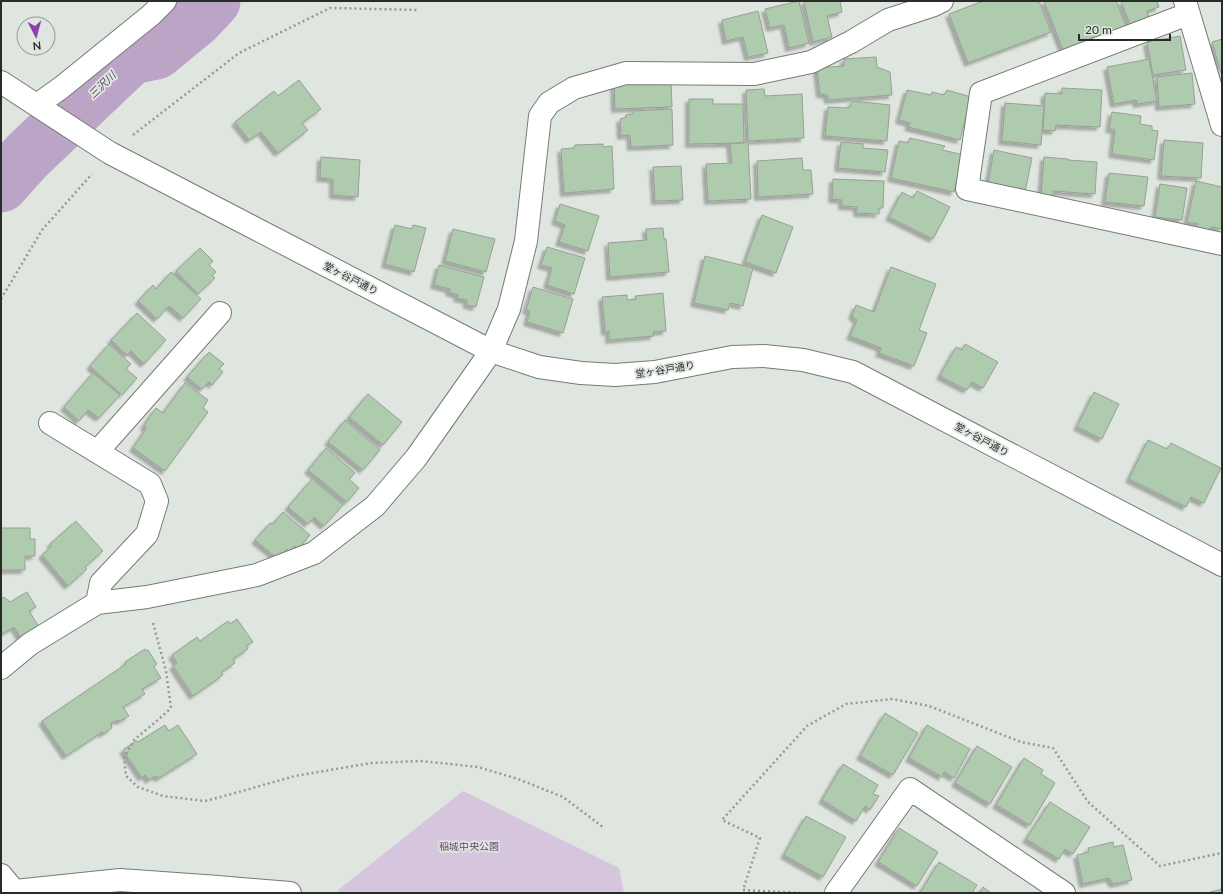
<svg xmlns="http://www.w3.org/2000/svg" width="1223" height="894" viewBox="0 0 1223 894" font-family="Lato,'Noto Sans JP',sans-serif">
<defs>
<filter id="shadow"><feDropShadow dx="-3.5" dy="3.5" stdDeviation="1" flood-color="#0004"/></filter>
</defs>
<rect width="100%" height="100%" fill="#dfe5df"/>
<path fill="#d6c6dd" d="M463,791l156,77 5,25h-285l-1,-3z"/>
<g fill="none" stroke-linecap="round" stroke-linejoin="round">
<path stroke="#bba4c5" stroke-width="55" d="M1,185l26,-29 104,-99 25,-5 39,-32 18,-19"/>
</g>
<path fill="#aecbad" stroke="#999e98" filter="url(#shadow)" d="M799,1l10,42 -20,5 -5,-23 -14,3 -5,-19z
M804,1h36l2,11 -15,4 5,21 -19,5z
M983,1h56l12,31 -83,31 -19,-49z
M1044,1h72l10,25 -63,24z
M1121,1h36l2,6 -12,4 2,6 -19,8z
M758,11l10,42 -20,4 -5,-20 -17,4 -4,-21z
M1180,36l6,34 -33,5 -6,-33z
M1222,39v37l-10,-34z
M876,57l1,10 13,5 2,23 -64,5 -1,-5 -7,-1 -3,-26 27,-2v-7z
M1149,59l8,42 -20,3 -1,-4 -22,4 -7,-37z
M1192,73l3,31 -36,3 -2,-30z
M299,80l22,29 -19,14 6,7 -30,23 -17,-21 -12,8 -14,-18 39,-31 4,5z
M671,80l1,27 -57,2 -1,-27z
M1062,88l40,2 -2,37 -44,-2 -1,6 -12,-1 2,-37 17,1z
M764,89l1,7 37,-2 2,44 -56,3 -2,-51z
M907,90l24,5 1,-3 12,3 3,-5 24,7 -11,43 -52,-13 2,-4 -11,-3z
M689,99h24v5h30l1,39 -55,1z
M853,101l37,4 -3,36 -62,-5 3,-29 21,1z
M1005,103l39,3 -3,39 -39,-4z
M672,109l1,36 -42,2 -1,-12 -9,1 -1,-17 5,-1 1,-3 7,-1v-3z
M1112,112l29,4 -1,8 12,2v4l6,1 -4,29 -42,-6 3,-24 -6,-1z
M910,138l35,8 -3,4 22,5 -5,15 -5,22 -63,-14 8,-37 9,2z
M1164,140l39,3 -2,35 -40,-2z
M748,142l3,57 -43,2 -2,-37 26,-1 -2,-19z
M841,142l22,2v4l25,2 -3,22 -47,-4z
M603,144v3l9,-1 2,43 -50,4 -3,-44 13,-1 1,-3z
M994,150l38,8 -7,34 -37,-8z
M321,157l39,3 -2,37 -25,-2v-16l-13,-1z
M1044,157l24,2v1l29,2 -2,32 -42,-3v5h-12z
M802,158l1,12h8l2,24 -55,3 -1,-36z
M681,166l2,34 -28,1 -2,-34z
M1109,173l39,4 -4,29 -39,-4z
M833,179l51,2 -1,27h-4v6l-22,-1v-6l-15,-1v-6l-10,-1z
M1196,181l26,6v42l-11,-2 -2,3 -12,-2 1,-4 -11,-2z
M1160,184l27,4 -5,32 -27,-3z
M917,191l33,16 -17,32 -44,-22 13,-25 11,6z
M560,204l39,12 -11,35 -29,-9 6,-17 -10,-4z
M762,215l31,12 -17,46 -31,-11z
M395,225l17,4 1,-4 13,3 -12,44 -29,-8z
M663,228l1,11h2l3,33 -59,5 -2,-34 39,-3 -1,-11z
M453,229l42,10 -9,33 -41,-11z
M547,247l38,11 -11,36 -27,-9 5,-17 -11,-3z
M200,248l13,13 -4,4 7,7 -4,4 3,2 -17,16 -22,-23z
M705,256l48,12 -10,38 -13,-3 -2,7 -34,-7z
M439,265l45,12 -8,30 -9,-2v-5l-10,-2 1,-3 -9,-3 1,-3 -16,-4z
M891,267l45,17 -17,46 8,3 -13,33 -35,-13 2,-5 -31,-12 7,-16 -5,-4 4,-11 18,7z
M171,272l30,27 -18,19 -14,-12 -12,13 -19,-18 15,-16 3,4z
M533,287l40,12 -10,34 -36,-11 3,-11 -4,-1z
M663,293l3,38 -13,1 1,4 -45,4v-9l-4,1 -3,-35 25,-2v5l9,-1 -1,-3z
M137,313l29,27 -22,24 -13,-13 -4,4 -16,-15z
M109,344l22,20 -5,5 11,9 -15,17 -32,-29z
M965,344l33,18 -15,26 -11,-6 -5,8 -27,-14 16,-29 6,3z
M209,352l15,12 -5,5 4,3 -11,13 -3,-3 -7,7 -15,-12z
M93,373l27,22 -21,23 -11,-8 -9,11 -15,-14z
M185,383l23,17 -5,8 5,4 -43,59 -32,-23 13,-19 -2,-4 12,-17 7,5z
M1094,392l25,12 -17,35 -25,-12z
M368,394l34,28 -19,23 -34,-28z
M345,420l35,30 -17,20 -35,-28z
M1148,440l19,9 4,-6 50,25 -17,35 -13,-6 -5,10 -57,-28z
M326,448l29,25 -6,6 10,9 -12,14 -39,-32z
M312,479l31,26 -19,21 -10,-9 -6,7 -20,-17z
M283,512l27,23 -12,15 -3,-4 -5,6 -3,-3 -9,10 -23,-19 15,-17 3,1z
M76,521l27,30 -18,16 2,2 -19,17 -26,-31 10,-9 -2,-2z
M1,528h29v11h5v17h-10v14h-24z
M27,592l9,15 -7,4 14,22 -18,11 -11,-17 -12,7 -1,-2v-33l3,-2 6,5z
M237,619l16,23 -7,4 2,3 -15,10 2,4 -14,9 2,3 -30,21 -20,-30 4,-3 -5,-8 25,-18 3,4 28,-20 2,3z
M145,649l1,2 2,-1 9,14 -3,3 7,11 -19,11 3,5 -22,13 6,9 -9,5 -2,-1 -7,3 1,5 -9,6 -1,-2 -36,24 -24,-35 84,-57 -1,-2z
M885,713l33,20 -25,42 -33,-19z
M165,725l4,6 9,-6 19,29 -38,24 -4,-2 -6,4 -4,-5 -3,3 -19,-28 13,-9 2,1z
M927,725l43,24 -16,29 -10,-6 -2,5 -33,-19z
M977,746l35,21 -22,37 -35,-21z
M1024,758l19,12 -2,4 14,9 -25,42 -34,-20z
M843,764l35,21 -5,9 6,2 -9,14 -5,-4 -9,15 -34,-21z
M1050,802l40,25 -17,27 -8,-5 -6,10 -33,-20z
M806,816l40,21 -23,40 -39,-22z
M899,828l39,24 -21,34 -39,-24z
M1113,842l1,5 9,-2 9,35 -19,4 -4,-6 -26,6 -6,-29 12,-3 -1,-4z
M939,862l38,23 -5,8h-52z
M983,887l8,6h-12z
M1222,889v4h-12v-1z"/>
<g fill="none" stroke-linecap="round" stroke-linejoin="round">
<defs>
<path id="street" d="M1185,1l37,124
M1188,14l-207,79 -14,96 255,55
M37,105l25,-18 89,-72 14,-14
M50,423l100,61 7,17 -10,33 -46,49 -4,20
M97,452l123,-139
M1,668l29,-24 67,-41 50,-6 110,-22 57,-22 61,-47 41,-48 64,-91 11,-16 18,-42 17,-68 14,-125 9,-13 25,-15 52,-15 128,1 57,-12 40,-20 37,-22 46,-15 8,-4
M1,875l15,18
M15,891l105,-11 98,7 72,6
M836,893l74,-104 154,104"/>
<path id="secondary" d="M1,82l109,71 381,198 48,16 42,6 34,2 40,-3 77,-15 32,-1 39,4 50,12 369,193"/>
</defs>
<use href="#street" stroke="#767b76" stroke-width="24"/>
<use href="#secondary" stroke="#767b76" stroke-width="24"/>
<path stroke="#959995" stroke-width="2.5" stroke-dasharray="2 3" stroke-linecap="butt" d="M133,135l106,-82 91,-45 88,2
M1,299l41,-69 50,-56
M153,623l13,48 5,37 -12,11 -25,21 -10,18 2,18 12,11 25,9 42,5 23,-6 67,-19 76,-13 50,-2 57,6 40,12 45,18 40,30
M800,893l-57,-3 17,-52 -38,-18 85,-94 39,-22 46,-5 37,7 92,36 32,6 35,54 72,64 62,-13"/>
<use href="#street" stroke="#fff" stroke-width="22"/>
<use href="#secondary" stroke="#fff" stroke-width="22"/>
</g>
<g text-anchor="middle" stroke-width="3.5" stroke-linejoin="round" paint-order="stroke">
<g font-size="10" fill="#292b29" stroke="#dfe5df">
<text transform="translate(351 278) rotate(27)" y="4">堂ヶ谷戸通り</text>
<text transform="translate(665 369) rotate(-9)" y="4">堂ヶ谷戸通り</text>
<text transform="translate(982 439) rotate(28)" y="4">堂ヶ谷戸通り</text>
</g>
<g font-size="10" fill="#664673" stroke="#dfe5df">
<text x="469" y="850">稲城中央公園</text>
</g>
<g font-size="11" font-style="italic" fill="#61416f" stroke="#dfe5df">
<text transform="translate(102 85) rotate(-44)" y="4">三沢川</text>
</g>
</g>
<rect width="1223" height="894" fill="none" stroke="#292b29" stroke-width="4"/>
<g transform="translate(36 36) rotate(174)"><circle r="19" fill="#dfe5df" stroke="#969b96"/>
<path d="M0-3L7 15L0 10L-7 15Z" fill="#8f3ead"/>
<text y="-6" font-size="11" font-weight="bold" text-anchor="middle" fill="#292b29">N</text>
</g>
<path d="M1079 34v6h91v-6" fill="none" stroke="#292b29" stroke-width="2"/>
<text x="1085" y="34" font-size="12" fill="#292b29" stroke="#dfe5df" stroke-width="3" paint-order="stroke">20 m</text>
</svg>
